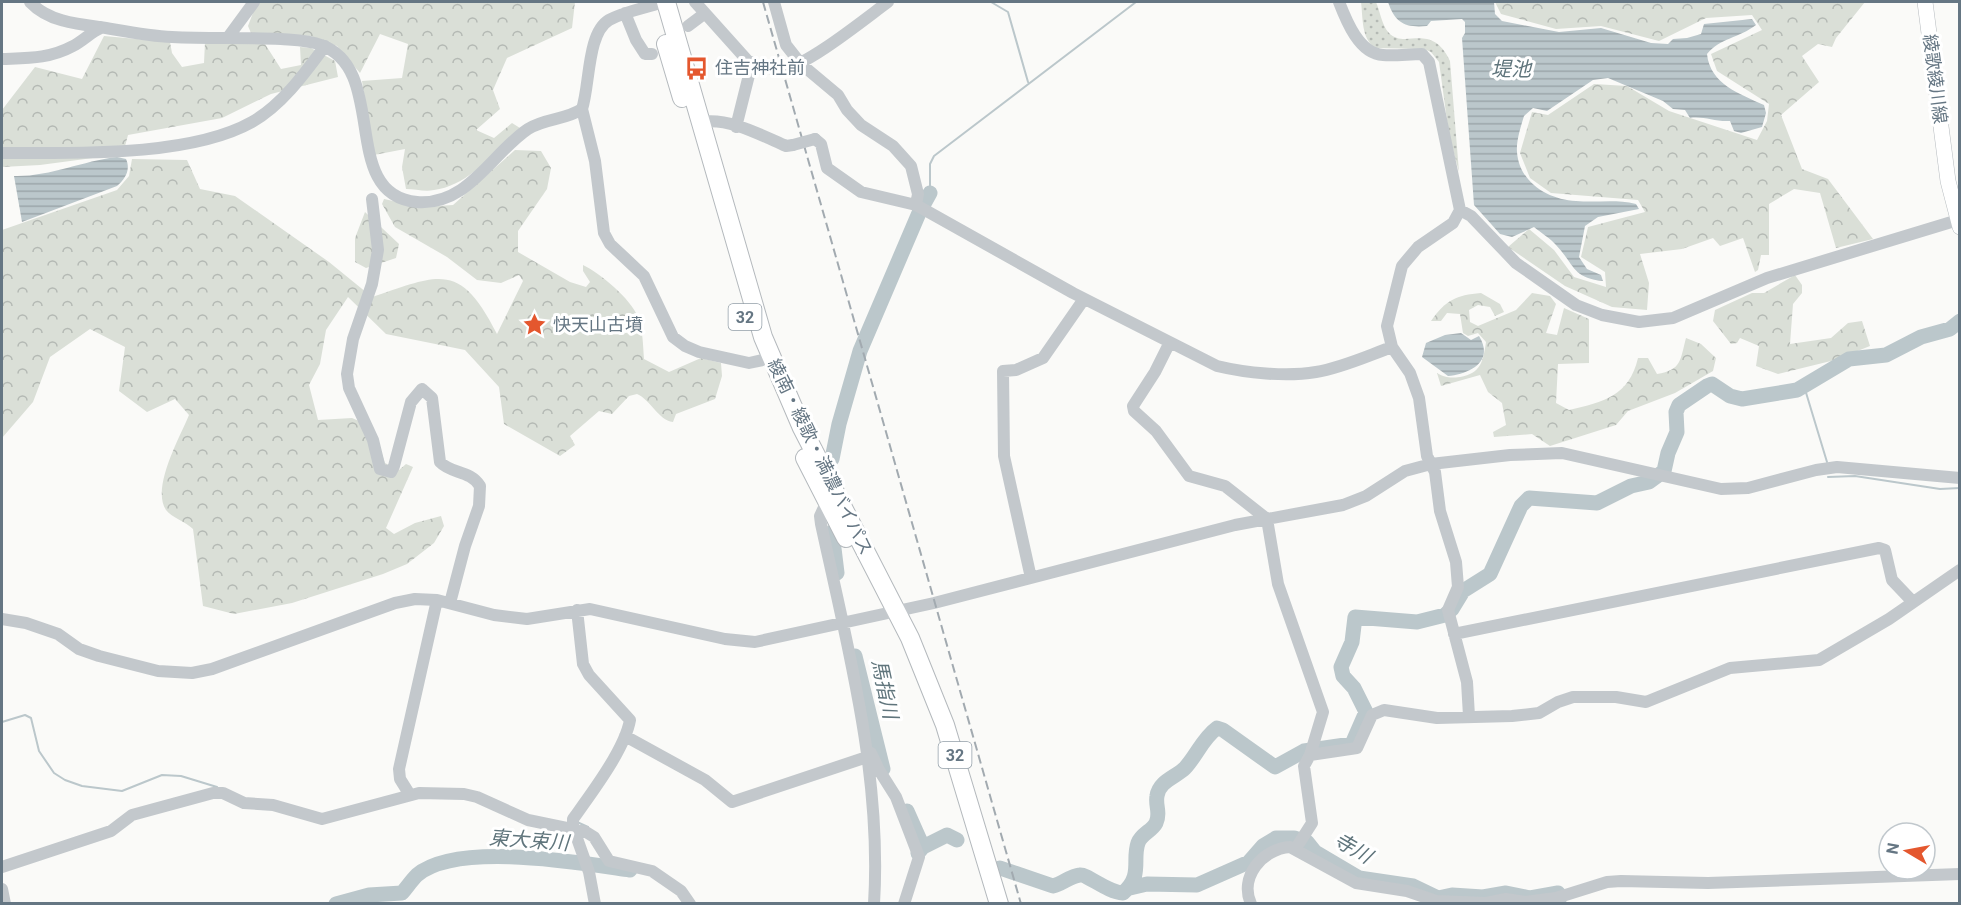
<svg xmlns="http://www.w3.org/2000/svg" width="1961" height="905" viewBox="0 0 1961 905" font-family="Roboto,'Noto Sans JP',sans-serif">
<defs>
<pattern id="grass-dots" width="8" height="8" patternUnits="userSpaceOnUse" patternTransform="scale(1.5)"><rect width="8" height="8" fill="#dadfd7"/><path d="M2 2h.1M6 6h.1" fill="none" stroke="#b4b9b4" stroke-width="1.8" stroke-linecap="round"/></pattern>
<pattern id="forest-crowns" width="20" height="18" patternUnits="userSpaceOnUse" patternTransform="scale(1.5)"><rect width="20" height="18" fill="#dadfd7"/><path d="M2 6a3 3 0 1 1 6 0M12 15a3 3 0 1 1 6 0" fill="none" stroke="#b4b9b4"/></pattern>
<pattern id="water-rules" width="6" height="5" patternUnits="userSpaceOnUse" patternTransform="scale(1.5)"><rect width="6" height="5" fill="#bbc7cb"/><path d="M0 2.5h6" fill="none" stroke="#9ca6aa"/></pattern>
</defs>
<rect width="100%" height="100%" fill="#fafaf8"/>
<path fill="url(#grass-dots)" d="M1361,2h15c4,9 6,24 13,31 16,17 42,-12 61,28l9,111 -10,-37 -10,-73 -8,-10 -7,-3 -49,-1c-14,-10 -12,-31 -14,-46z"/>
<path fill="url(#forest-crowns)" d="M257,2h318l-3,26 -65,30 -14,32 7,19 -24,21 18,8 18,-15 8,5c-23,23 -52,58 -86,62 -9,2 -19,-1 -28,-1l-4,-22 3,-18 -31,6 -12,-74 40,-3 6,-34 -28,-10 -20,39 -23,-27 -27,-10 -59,-3 -3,-7z
M1495,2h370l-29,36 -4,9 -14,-3 -16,12 17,26 -38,33 21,54 26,10 45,60 -37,9 -16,-55 -26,-4 -25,15v51h-8l-3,15 -3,2 -12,-34 -23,8 -7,-8 -31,11 -42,5 9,29 -2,27 -35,-3 -47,-21 -57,-39 21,-18 25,21 20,27 32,10 -1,-15 -24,-15 7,-30 57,-15 -7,-12 -87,-7 -21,-15 -10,-25 12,-41 16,3 46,-31 33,2 42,25 88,29 10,-19 2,-17 -52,-33 -6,-17 51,-24 -10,-15 -46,3 -47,23 -58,-15 -45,3 -55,-15z
M104,36l66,6 2,11 10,14 22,-4 1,-21 60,2 16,25 20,-4 -1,-18 11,1 24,13 3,16 -67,17 -49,24 -94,17 -5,19 -83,11 -38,2v-57l33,-43 47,12z
M515,150l26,1 10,17 -4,21 -29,42v21l52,30 16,5 4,-5 -7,-11v-6c17,8 48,34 55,52 5,14 5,28 6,42l25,13 32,-14 20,5 1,13 -7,23 -39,15 -3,8c-15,-2 -22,-22 -36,-28l-8,2 -17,18 -13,-3 -29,25 5,9 -15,11 -56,-32 -5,-37 -34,-37 -79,-16 -38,-37 -22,33 -6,34 -11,21 9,35 34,-2 21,9 12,36 14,7 7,-6 7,3 -27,61 8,6 21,-11 26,-7 3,10 -10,17 -27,21 -24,10 -91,29 -58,11 -31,-8 -10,-77c-7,-7 -22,-12 -27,-19 -15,-22 14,-73 23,-95l-14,-16 -28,13 -28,-21 6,-44 -35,-18 -40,28 -17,45 -31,36v-208l115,-40 12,-14 3,-17 55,1 13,29 35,7 94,66 43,35c68,-23 88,-36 125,37l26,-53 -4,-6 -18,8 -24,-3 -30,-23 -52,-30 -13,-23 2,-5 37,8 32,-2z
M365,212l34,32 -3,14 -30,10 -11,-6v-24z
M1795,275l7,10v8l-9,11 -3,40 41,-6 17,-15 14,-2 8,25 -35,14 -57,14 -22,-8 3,-20 -19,-8 -3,5 -6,1 -18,-23 2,-11 37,-17h12z
M1481,293l19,11 4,8 -9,4 -5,-9 -12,-2 -9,5 1,12 8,4 38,-16 16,-17 18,3 6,8 -10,29 11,2 7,-27 25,11v44l-31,1 -2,39 13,7c35,-8 60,-14 69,-52h10l9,16c25,-4 23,-14 29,-36l15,6 15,14 -3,13 -38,22 -47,18 -12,14 -66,21 -18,-12 -38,3 -1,-5 13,-7 -4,-22 -14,-11 -8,-17 -39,11 -4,-13c9,5 13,5 23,4 21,-4 23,-15 26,-35l-8,-9 -10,3 -5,-3 -3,-19 -13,-1 -6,8h-10c15,-21 25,-26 50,-28z"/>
<path fill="url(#water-rules)" d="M1388,2h106l1,12 7,7 57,11 42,-4 50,15 17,1 5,-5 14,-1 14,-4 3,-10 48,-5 4,6c-17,13 -36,13 -49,29 3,30 33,40 57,51l2,8 -4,14 -21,6 -7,-2 -4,-10c-15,1 -26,-5 -40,-3l-5,-8 -12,-1 -10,-8 -55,-23 -15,2 -46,31 -14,-3 -9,8c-3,10 -8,25 -7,36 2,30 31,48 59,49 21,2 39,-2 60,3l3,5 -41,8 -13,9 -6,31 8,12 14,6 2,6c-31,-3 -28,-16 -47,-36 -6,-7 -15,-12 -22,-18l-22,10 -12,-3 -26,-29 -12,-167 3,-5v-11l-3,-3 -31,2 -4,5c-22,2 -32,-3 -39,-24z
M117,157l9,2c5,11 -1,20 -9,27l-95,36 -8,-46c35,1 68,-15 103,-19z
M1461,333l10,7 8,-4c16,26 -10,38 -31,40l-26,-19 4,-14 19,-8z"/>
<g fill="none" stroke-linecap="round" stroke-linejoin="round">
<path stroke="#bbc7cb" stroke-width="2" d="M991,2l17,10 20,70
M930,193v-29l4,-8 202,-154
M1804,386l23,76
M1828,477l27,-1 85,13 20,-1
M2,722l23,-7 6,3 8,33 15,22 11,7 17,6 40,5 40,-16 19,1 36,11
M577,822l11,5
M539,859l29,-26"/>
<path stroke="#bbc7cb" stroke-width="15" d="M832,459l7,-35 21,-73 59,-138 11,-20
M832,532l5,41
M855,656l28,113
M907,811l16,36
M918,853l5,-6 24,-12 10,5
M1000,868l53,18c9,-2 17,-10 27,-11 7,-1 27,17 43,18 20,-17 9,-33 15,-50 3,-9 14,-12 18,-20 5,-10 -1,-17 1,-27 2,-15 19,-19 28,-28 12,-13 18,-30 32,-40l6,2 52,37 29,-16 48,-7 14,-32 -12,-24 -11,-12 -2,-9 11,-25 3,-25 62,5 28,-7 7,-6 11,-18 27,-17 31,-68 8,-8 68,5 34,-17 18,-4 15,-11 4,-18 9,-21 -1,-20 3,-7 28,-19 5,-2 18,12 12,3 55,-9 52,-31 37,-4 35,-18 29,-8 10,-8
M1130,888l17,-4 50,1 52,-23 14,-16 13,-8h18l13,4 8,10 44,26 54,8 25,12 14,-3 31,2 23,-4 24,5 28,-5 1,11
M336,904l33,-9 33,-2c5,-6 10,-13 15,-18 40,-34 164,-12 213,-5"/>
<defs>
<path id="major" d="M1925,2l23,179 12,46"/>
<path id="highway" d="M666,2l97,335 39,91 108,210 35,87 54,179
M666,44l16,54
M805,458l41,80"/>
</defs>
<use href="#major" stroke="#b5babe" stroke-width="16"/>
<use href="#highway" stroke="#b4b9bd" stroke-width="20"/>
<path stroke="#c3c8cc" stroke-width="12" d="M30,2c18,19 45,22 70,25 24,4 48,9 72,10 37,2 72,0 109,2 13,1 28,1 40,6 69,25 17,150 96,157 51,4 75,-49 111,-73 17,-11 38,-9 54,-20 8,-24 5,-76 27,-89 16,-9 37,-12 54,-18
M695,2l52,58c11,6 23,10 36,9 24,-3 83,-51 105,-67
M774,2l12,43 15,19 37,31 9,15 14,15 32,21 18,20 7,28 -2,11
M1339,2c7,18 20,52 44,53 13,1 26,-1 39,-1l7,8 31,148 -7,13 -35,24 -16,19 -15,60 5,21 18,26 9,25 8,58 8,16 5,39 16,51 2,25 -10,23 19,72 2,34
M625,13l11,27 9,14h7
M688,26l16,-12
M229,36l25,-34
M2,59c25,-1 47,0 71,-13 10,-5 18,-14 28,-18
M582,109l13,52 9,72 6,11 34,32 29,61 12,9 14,6 50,11 23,-5
M701,122c27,-5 60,13 85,24l7,-1
M736,127l16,-64
M815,139l6,5 6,24 34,24 55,13 157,88 144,73c29,7 69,11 99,6 25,-4 51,-16 76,-25
M2,153c72,0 188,4 250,-31 30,-17 53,-49 73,-76
M372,199l6,51 -6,34 -19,55 -6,35 2,14 24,52 7,29 11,3 3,-6 17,-64 11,-13 10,9 8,64c11,12 30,8 40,24l-1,20 -14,40 -15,57
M1460,210l11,6 45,47 60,42 26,10 37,7 34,-4 94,-40 191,-58
M1169,344l-14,28 -22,34 1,5 22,20 33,45 36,10 42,33 11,65 45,128 -13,43 -6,11 8,57 -16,25
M827,501l-7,15 1,8c27,124 61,252 53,380
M1031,578l-27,-122 -1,-85 13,-1 27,-12 41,-59
M577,610l6,54 6,11 41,45c-5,29 -39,74 -57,99v8l16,45 6,32
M2,619l24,4 32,11 21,15 20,7 59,15 34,2 20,-4 183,-66 20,-4 22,1 57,15 33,4 63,-10 135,30 30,3 179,-39 301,-78 108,-20 23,-9 39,-25 26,-7 79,-9 52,-2 159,36 27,-1 68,-18 21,-3 123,11
M1454,634l425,-86 6,2 7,30 20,21
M625,736l80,44 27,22 135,-45
M871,753l8,17 17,27 23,60 -15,47
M1310,755l47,-7 15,-33 12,-5 53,8 75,-2 27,-3 19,-11 15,-5h43l30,5 84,-34 89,-8 70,-41 71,-49
M410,795l-10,-16 -1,-10 38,-169
M2,867l109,-36 21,-16 81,-22h10l21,10 29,2 49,14 97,-26 45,1 13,3 51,23 58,12 8,5 15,24 43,10 29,20 9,13
M2,889l3,15
M1251,904c-12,-27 11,-55 39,-57l66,36 51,8 29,10 50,2 20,-4 19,3 31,-4 51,-16 14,-1 87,2 252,-9"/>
<use href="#major" stroke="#fff" stroke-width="15"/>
<use href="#highway" stroke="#fff" stroke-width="18"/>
<path stroke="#a2aab0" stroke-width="2" stroke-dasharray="9 4.5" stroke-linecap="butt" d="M763,2l258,902"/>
<path stroke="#c3c8cc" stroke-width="12" d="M793,145l22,-6"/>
</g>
<defs>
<symbol id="bus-bare" viewBox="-9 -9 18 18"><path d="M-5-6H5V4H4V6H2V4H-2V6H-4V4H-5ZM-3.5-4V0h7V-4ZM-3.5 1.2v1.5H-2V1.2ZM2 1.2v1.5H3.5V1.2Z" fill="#e4572e" stroke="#fff" stroke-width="2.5" paint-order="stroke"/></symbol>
<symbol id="sight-bare" viewBox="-9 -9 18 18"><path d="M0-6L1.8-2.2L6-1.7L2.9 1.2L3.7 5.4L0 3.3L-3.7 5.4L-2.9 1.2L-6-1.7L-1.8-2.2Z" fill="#e4572e" stroke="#fff" stroke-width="2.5" paint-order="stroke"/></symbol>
</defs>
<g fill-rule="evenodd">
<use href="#bus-bare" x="680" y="52" width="33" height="33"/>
<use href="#sight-bare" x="518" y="308" width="33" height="33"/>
</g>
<g text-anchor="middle" stroke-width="6" stroke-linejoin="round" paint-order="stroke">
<g fill="#fff" stroke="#939fa8" stroke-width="1.5">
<rect x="728.5" y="304" width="33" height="26" rx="4.5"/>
<rect x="938.5" y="742" width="33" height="26" rx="4.5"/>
</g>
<g font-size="16" font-weight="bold" fill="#657683">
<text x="745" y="323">32</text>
<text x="955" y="761">32</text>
</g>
<g font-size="18" fill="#657683" stroke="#fff" text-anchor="start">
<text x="715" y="74">住吉神社前</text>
<text x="553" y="331">快天山古墳</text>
</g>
<g font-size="18" fill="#657683" stroke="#fff">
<text transform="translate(1935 79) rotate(83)" y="6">綾歌綾川線</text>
<text transform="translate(820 457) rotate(64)" y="6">綾南・綾歌・満濃バイパス</text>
</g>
<g font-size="20" font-style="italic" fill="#60757c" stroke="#fff">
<text x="1511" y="76">堤池</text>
<text transform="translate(885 689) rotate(78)" y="7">馬指川</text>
<text transform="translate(529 840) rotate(4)" y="7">東大束川</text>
<text transform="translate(1353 848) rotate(30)" y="7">寺川</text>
</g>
</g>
<rect width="1961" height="905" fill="none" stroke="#657683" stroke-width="6"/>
<g transform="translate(1907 851) rotate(280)"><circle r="28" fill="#ffffff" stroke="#c1c8cd" stroke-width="1.5"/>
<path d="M0-4.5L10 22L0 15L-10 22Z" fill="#e4572e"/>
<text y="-9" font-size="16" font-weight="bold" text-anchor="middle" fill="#657683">N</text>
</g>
</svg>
